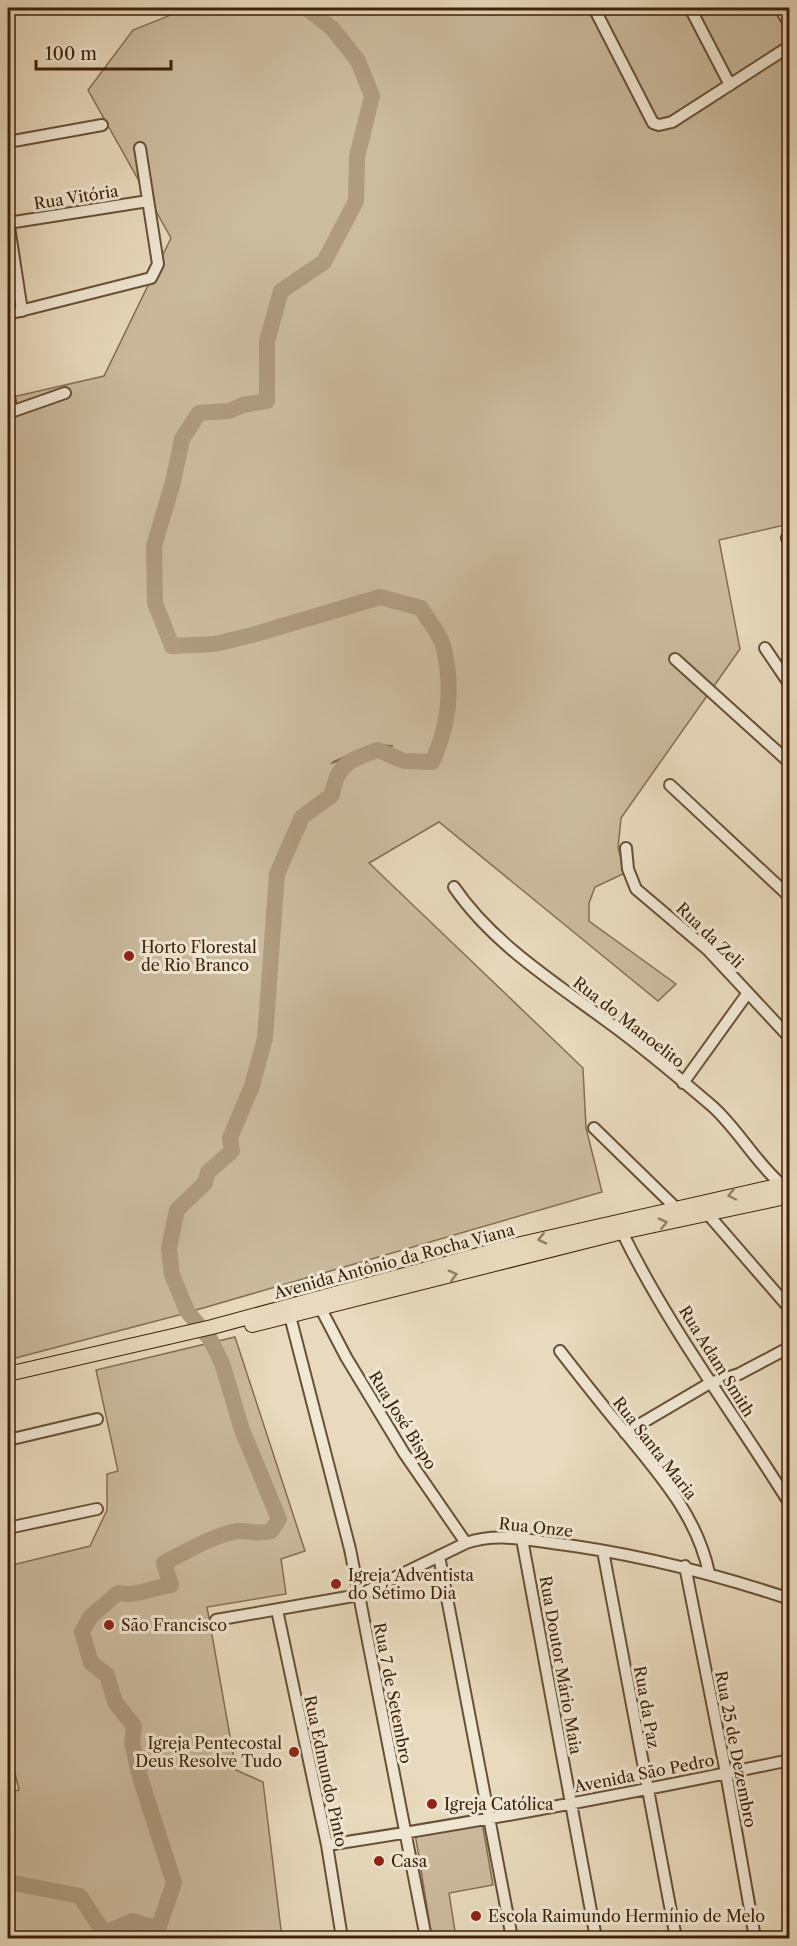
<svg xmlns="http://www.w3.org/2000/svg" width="797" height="1946" viewBox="0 0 797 1946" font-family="'Libre Caslon Text',serif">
<rect width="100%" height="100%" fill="#e8dabe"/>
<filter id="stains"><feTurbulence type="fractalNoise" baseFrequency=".00333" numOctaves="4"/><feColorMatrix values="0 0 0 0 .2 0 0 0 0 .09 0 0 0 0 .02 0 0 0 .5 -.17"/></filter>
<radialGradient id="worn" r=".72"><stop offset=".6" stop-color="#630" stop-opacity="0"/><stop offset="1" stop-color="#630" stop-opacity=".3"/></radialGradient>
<path fill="#cbbb9f" stroke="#846e54" stroke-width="1.5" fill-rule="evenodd" d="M184,8h605v516l-70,16 21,109 -119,169 -3,30 7,25 -30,14 -6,16v18l87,63 -18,17 -219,-179 -70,41 214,205 3,60 16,64 -423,123 -171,45v-962l96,-22 67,-138 -83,-148 45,-60 53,-21zM373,744l20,2 -61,17 1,-1z
M235,1337l70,214 -24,8 5,35 -79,13 29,163 27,12 19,156h-274v-145l11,-3 -11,-45v-179l82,-20 17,-36v-36l11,-3 -22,-101z
M482,1822l11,63 -44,8 7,45h-24l-17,-105z"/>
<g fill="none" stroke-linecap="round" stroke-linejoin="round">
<path stroke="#ae9b80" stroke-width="16" d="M8,1882l72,14 24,37 28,-12 26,8 16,-46 -34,-106 -8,-34 2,-17 -19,-24 -8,-27 -16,-12 -9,-31 9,-16 27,-23c18,4 35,-6 53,-8l-7,-22c22,-11 49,-28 74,-32 12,-1 17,4 33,0l8,-12 -37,-89 -20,-67 -12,-24 -23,-28 -15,-36 -3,-27 8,-38 28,-27 3,-11 24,-21 -2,-13 22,-52 13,-48 12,-164 25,-57 30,-22c5,-32 18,-35 46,-45l26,11 28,1c17,-36 21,-74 12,-113 -3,-14 -16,-29 -23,-41l-41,-11 -128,38 -37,9 -43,2 -17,-43 -1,-57 19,-64 9,-43 17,-26 30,-2 14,-6 24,-4v-60l14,-50 43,-29 32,-61 1,-44 15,-61 -14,-35 -26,-33 -26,-20"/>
<defs>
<path id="minor" d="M594,8l59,115 6,2 13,-3 118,-76
M690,8l40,77
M780,8l10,17
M8,142l94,-17
M8,220l14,91
M8,223l140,-22
M8,314l143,-36 7,-14 -18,-116
M8,392l4,20
M8,413l57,-20
M787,538l3,4
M765,648l25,37
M675,659l115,104
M670,785l120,112
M626,848l2,21 8,20 72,61 82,88
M454,887c38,56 100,95 154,135 36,26 70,55 104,84 26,23 43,56 70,79
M683,1083l64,-89
M594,1128l82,80
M706,1212l84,97
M622,1232c47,96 112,182 168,272
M321,1309l25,48 58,96 62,90
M290,1316l60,233 76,389
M560,1351c21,27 42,54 64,80 36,44 73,85 85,142
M625,1433l85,-50 29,-9 51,-27
M8,1440l89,-21
M8,1528l89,-19
M522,1539l74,399
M603,1551l73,387
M439,1556l73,382
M685,1566l41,207 29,165
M277,1610l50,235 15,93
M216,1620l143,-25 107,-52c29,-10 56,-4 86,0 82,10 160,30 238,56
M327,1845c154,-23 310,-53 463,-85"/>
<path id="major" d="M252,1325l370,-93 168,-36
M8,1374l204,-47 296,-80 282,-64"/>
</defs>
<use href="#minor" stroke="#685036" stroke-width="14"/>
<use href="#major" stroke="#3e2208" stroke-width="16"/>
<use href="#minor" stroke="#f0e7d5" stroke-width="10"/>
<use href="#major" stroke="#e8dabe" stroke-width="14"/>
</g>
<defs><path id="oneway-chevron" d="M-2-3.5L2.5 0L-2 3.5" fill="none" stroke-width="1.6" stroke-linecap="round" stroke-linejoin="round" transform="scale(1.5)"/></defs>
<g stroke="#937e63">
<use href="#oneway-chevron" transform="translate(732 1195) rotate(168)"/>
<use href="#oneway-chevron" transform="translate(663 1223) rotate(-13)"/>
<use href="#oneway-chevron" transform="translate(542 1239) rotate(167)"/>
<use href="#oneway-chevron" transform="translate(453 1275) rotate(-14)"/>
</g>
<g fill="#8f2418" stroke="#f0e7d5" stroke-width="2">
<circle cx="129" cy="956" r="6"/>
<circle cx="336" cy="1584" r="6"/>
<circle cx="109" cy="1625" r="6"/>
<circle cx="294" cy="1752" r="6"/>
<circle cx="432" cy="1804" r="6"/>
<circle cx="379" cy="1861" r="6"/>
<circle cx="476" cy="1916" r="6"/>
</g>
<g text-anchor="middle" stroke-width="6" stroke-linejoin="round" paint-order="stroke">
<g font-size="16" fill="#3e2208" stroke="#f0e7d5">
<text transform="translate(76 197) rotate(-9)" y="6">Rua Vitória</text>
<text transform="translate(710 935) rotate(44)" y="6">Rua da Zeli</text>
<text transform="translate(629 1022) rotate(38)" y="6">Rua do Manoelito</text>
<text transform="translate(394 1261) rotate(-15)" y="6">Avenida Antônio da Rocha Viana</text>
<text transform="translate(717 1361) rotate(58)" y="6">Rua Adam Smith</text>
<text transform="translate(403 1420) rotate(58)" y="6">Rua José Bispo</text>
<text transform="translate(655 1448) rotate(52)" y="6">Rua Santa Maria</text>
<text transform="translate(536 1527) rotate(6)" y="6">Rua Onze</text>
<text transform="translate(561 1665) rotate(80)" y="6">Rua Doutor Mário Maia</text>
<text transform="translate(393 1693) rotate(79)" y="6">Rua 7 de Setembro</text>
<text transform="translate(647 1707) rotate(80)" y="6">Rua da Paz</text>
<text transform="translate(736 1749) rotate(79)" y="6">Rua 25 de Dezembro</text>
<text transform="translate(326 1771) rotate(78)" y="6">Rua Edmundo Pinto</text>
<text transform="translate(644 1773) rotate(-11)" y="6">Avenida São Pedro</text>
</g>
<g font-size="16" fill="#3e2208" stroke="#f0e7d5" text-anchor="start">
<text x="141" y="953">Horto Florestal<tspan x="141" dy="18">de Rio Branco</tspan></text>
<text x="348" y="1581">Igreja Adventista<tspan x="348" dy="18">do Sétimo Dia</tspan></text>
<text x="121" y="1631">São Francisco</text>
<text x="282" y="1749" text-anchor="end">Igreja Pentecostal<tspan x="282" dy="18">Deus Resolve Tudo</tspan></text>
<text x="444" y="1810">Igreja Católica</text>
<text x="391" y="1867">Casa</text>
<text x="488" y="1922">Escola Raimundo Hermínio de Melo</text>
</g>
</g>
<rect width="797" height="1946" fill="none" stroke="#e8dabe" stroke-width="30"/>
<rect x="9" y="9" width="779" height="1928" fill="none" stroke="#3e2208" stroke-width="3"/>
<rect x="15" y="15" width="767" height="1916" fill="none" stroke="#3e2208" stroke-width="1.5"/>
<path d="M36 60v9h135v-9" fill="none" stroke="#3e2208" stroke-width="3"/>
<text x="45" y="60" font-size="18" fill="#3e2208" stroke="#f0e7d5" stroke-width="4.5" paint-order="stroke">100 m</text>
<rect width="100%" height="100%" filter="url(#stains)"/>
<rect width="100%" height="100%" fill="url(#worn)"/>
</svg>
